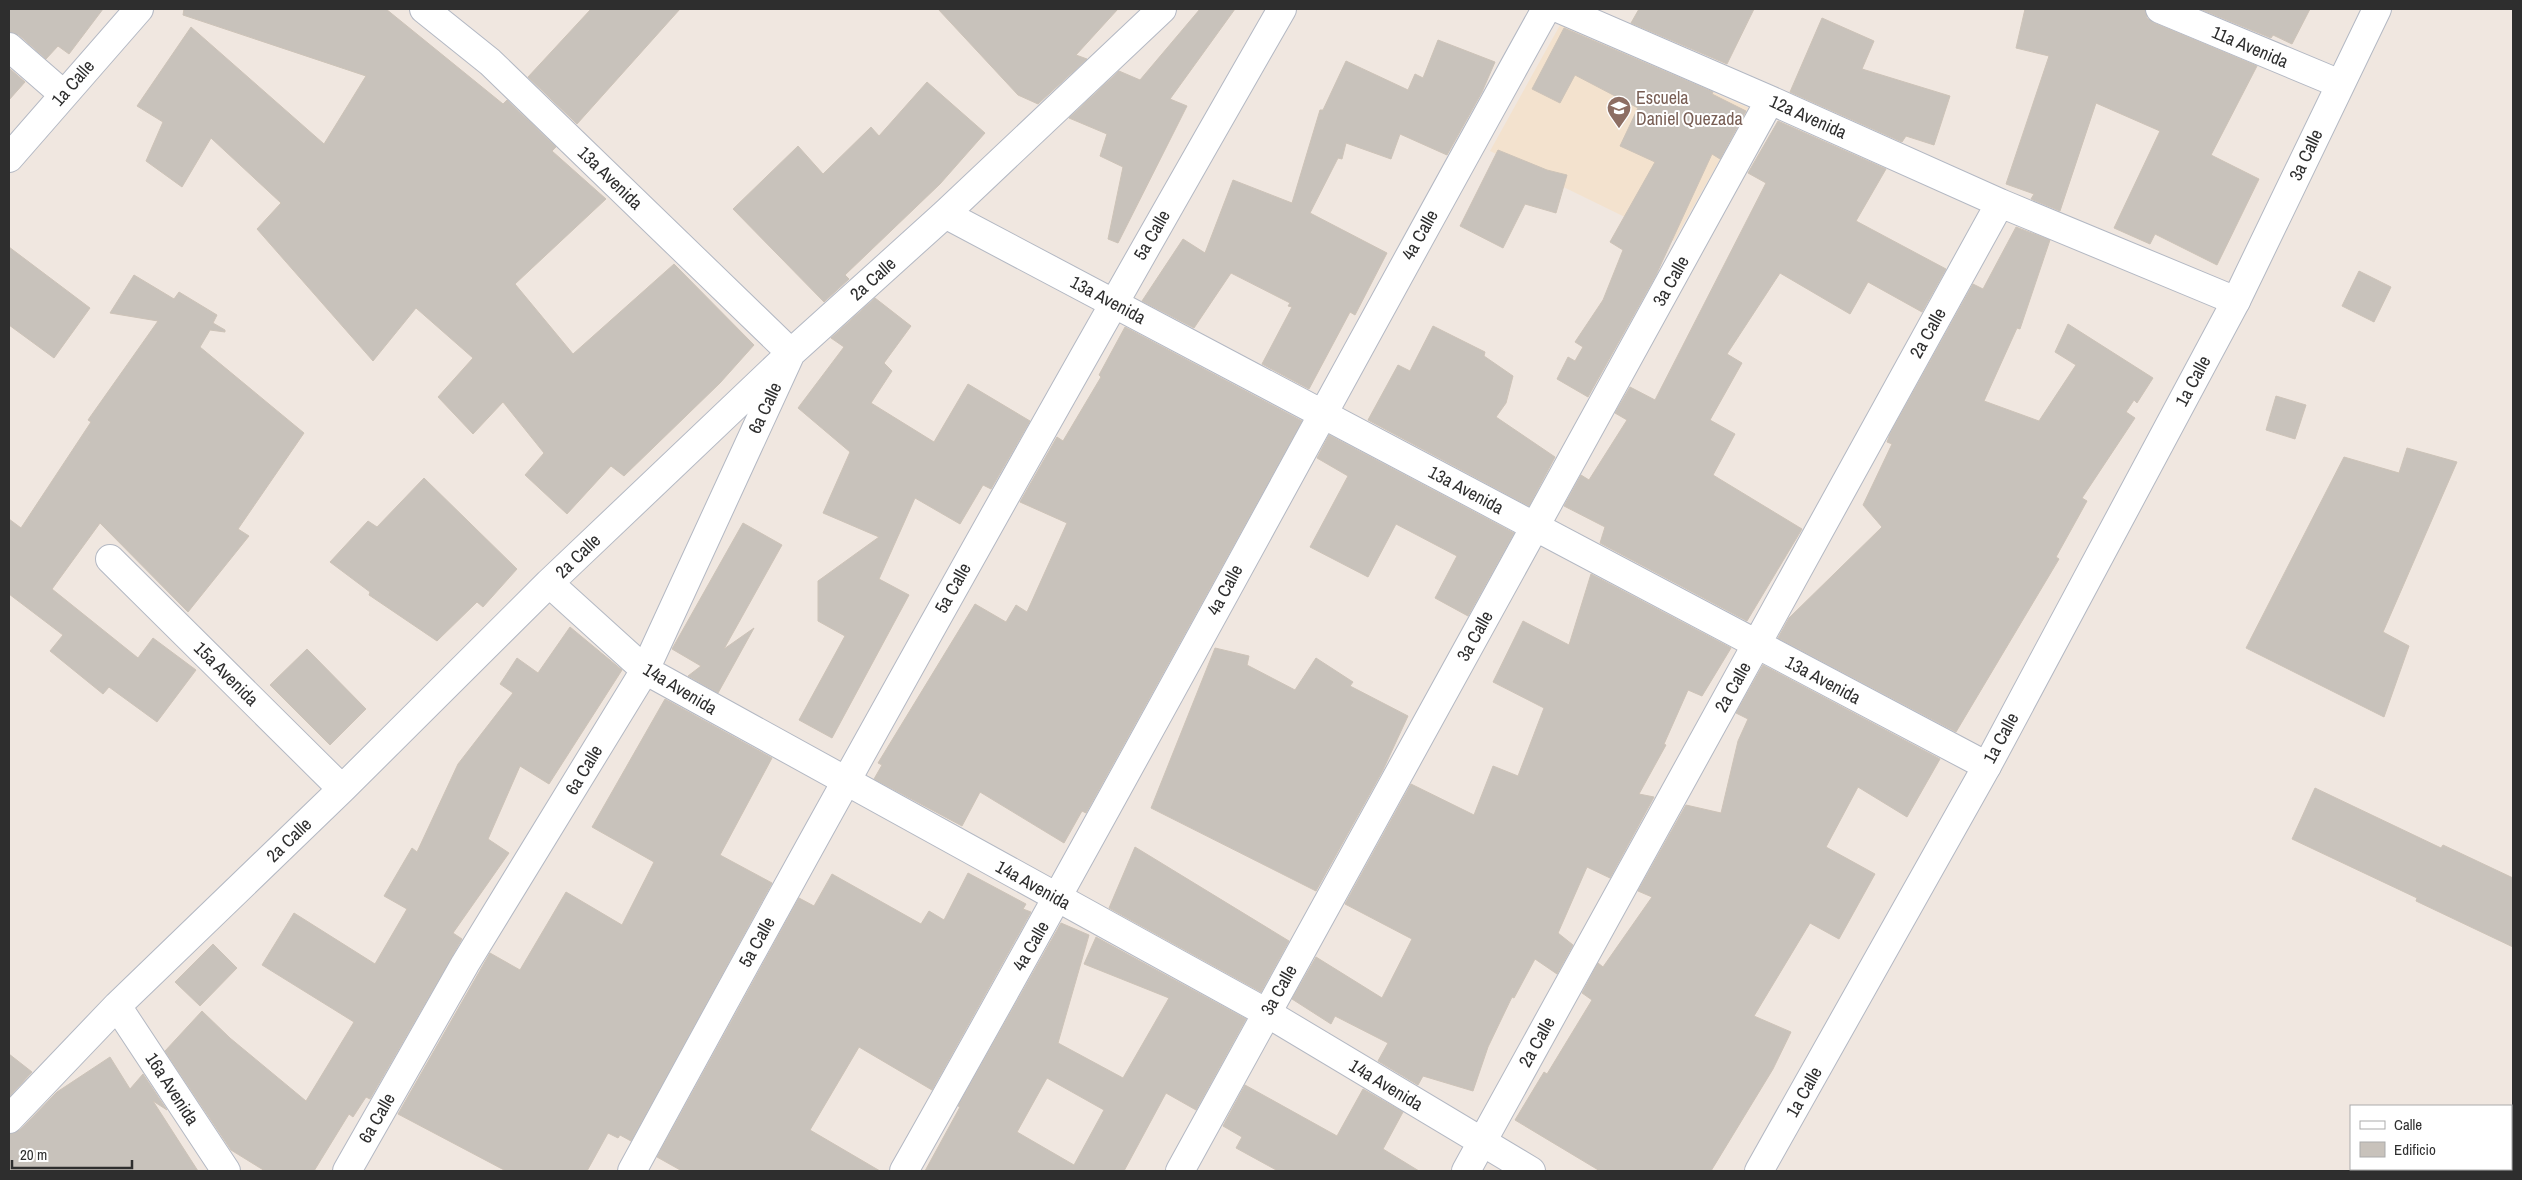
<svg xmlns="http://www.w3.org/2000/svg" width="2522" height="1180" viewBox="0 0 2522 1180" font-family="'Archivo Narrow',sans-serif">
<rect width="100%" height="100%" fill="#f0e7e0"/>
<path fill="#f3e2ce" d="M1560,25l189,83 -75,133 -184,-90z"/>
<path fill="#c8c2bb" stroke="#cdc3b8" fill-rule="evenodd" d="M9,9h94l-34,45 -11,-8 -12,13 -27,-24 -10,-3z
M184,9h202l117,95 4,-4 49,47 -4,4 54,48 -91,85 58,70 101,-90 80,81 -34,38 -96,93 -13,-10 -44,48 -42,-39 19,-22 -41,-51 -30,32 -35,-37 35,-39 -57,-50 -43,53 -116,-132 24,-26 -70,-65 -29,49 -36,-26 17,-39 -26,-16 54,-79 133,117 42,-68 -183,-61z
M591,9h89l-103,115 -49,-47z
M938,9h180l-42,46 11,4 -49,45 -20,-9z
M1200,9h35l-65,90 17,7 -69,137 -10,-4 15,-72 -23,-11 7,-22 -38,-16 50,-47 21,9z
M1639,9h115l-27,55 -96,-41z
M2025,9h120l2,9 7,5 103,43 -46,89 48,24 -42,86 -62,-31 -5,10 -36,-16 46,-97 -64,-28 -36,108 -29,-12 3,-5 -28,-10 43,-128 -33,-8z
M2200,9h110l-18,35 -19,-9 -2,3z
M1822,18l52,23 -12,28 88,27 -16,49 -28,-9 -4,6 -112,-50z
M1564,28l149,64 -1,2 34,17 -26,48 -8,-5 -56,121 -68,122 -31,-18 11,-22 7,4 8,-14 -8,-5 28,-42 20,-50 -13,-8 45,-80 -35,-16 18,-38 -63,-33 -15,28 -28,-14z
M1438,40l57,22 -13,30 -35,63 -47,-21 -9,25 -45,-16 -4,16 -4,-1 -28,55 77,40 -32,62 -5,-3 -41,77 -47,-25 30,-57 -4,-1 2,-3 -59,-30 -37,55 -52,-27 41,-62 22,14 28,-73 59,23 28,-93h3l23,-49 62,29 7,-16 8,4z
M9,68l16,14 -16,18z
M927,82l58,51 -45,51 -95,91 4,4 -25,23 -91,-93 65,-63 25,28 48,-47 8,9z
M1778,121l108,48 -30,52 90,48 -24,43 -54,-30 -18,32 -70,-41 -53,81 15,9 -32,57 25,14 -22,41 89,54 -55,92 -147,-78 5,-16 -41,-21 17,-31 8,5 38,-60 -12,-7 15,-26 25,13 111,-217 -18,-10z
M1498,150l49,20 20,5 -11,38 -31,-9 -22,44 -43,-22z
M2016,227l34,13 -30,89 -3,-1 -33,73 55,20 37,-56 -21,-13 13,-28 85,54 -16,25 -3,-3 -8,12 9,6 -53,80 5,3 -31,56 3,2 -103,173 -178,-94 11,-20 93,-91 -19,-22 29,-61 -5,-2 3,-8 83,-150 10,5z
M9,247l81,61 -36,50 -45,-33z
M2359,271l32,16 -17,35 -32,-16z
M134,275l40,24 5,-7 38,23 -4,8 12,7v2l-15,-2 -10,17 104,86 -66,96 11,7 -61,76 -88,-89 -48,66 86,69 15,-20 43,32 -39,52 -48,-35 -6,7 -53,-43 13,-16 -54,-41v-75l12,9 70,-106 -3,-2 70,-99 -48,-8z
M875,298l36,28 -27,37 8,8 -21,32 63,39 34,-58 62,37 -39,68 -8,-4 -23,39 -45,-26 -36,81 30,16 -77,143 -33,-18 46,-84 -27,-15v-40l61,-44 -56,-24 27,-61 -52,-44 46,-61 -13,-9z
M1433,326l52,26 -1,4 29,20 -7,27 -10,14 59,40 -26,49 -161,-86 30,-55 12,6z
M1125,327l177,94 -216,392 -4,-2 -18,32 -84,-51 -18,34 -88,-47 8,-14 -4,-2 97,-159 31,18 10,-17 11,7 40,-89 -47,-21 37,-65 6,4 38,-64 -2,-2z
M2276,396l30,9 -11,34 -29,-9z
M1329,435l185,98 -46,83 -33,-18 22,-42 -61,-32 -28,53 -58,-30 38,-71 -31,-18z
M2407,448l50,14 -74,170 26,14 -25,71 -138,-69 98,-191 55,16z
M424,478l93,91 -34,38 -6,-5 -40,39 -68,-46 1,-3 -40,-30 38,-41 9,6z
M743,523l39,22 -58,104 30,-21 -36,65 -30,-17 13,-10 -29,-17z
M1591,574l140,74 -29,48 -14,-6 -24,54 2,1 -27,49 15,3 -44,81 -23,-11 -29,66 15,12 -16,29 -22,-15 -21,39 -2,-1 -24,50 -15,44 -50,-15 -5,9 -40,-24 10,-18 -53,-27 -4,8 -39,-25 24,-42 66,41 30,-59 -67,-35 66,-120 63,31 19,-49 25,10 26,-68 -51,-26 30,-61 46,24z
M570,627l52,43 -73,114 -29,-18 -32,73 21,14 -56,80 9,6 -92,160 -4,-2 -13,20 -4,-3 -35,57h-49l-34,-21 -66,-99 37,-40 28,27 76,63 48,-79 -92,-57 32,-52 81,51 32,-55 -23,-13 28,-48 5,4 41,-88 55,-71 -13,-9 17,-26 21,15z
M1215,648l34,8 -2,9 48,25 21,-32 37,24 -3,4 58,30 -25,54 -67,121 -165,-83z
M307,649l59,60 -36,36 -60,-60z
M1763,665l177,94 -33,58 -49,-30 -32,60 49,27 -36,65 -29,-16 -56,93 37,16 -18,37 -62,102h-111l-85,-51 29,-48 3,2 45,-74 -10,-7 16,-30 5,4 49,-70 -14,-6 48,-86 35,8 17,-72 10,-22 -12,-6z
M665,699l107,59 -52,97 52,28 -141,258 -11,-6 -2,3 -10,-5 -21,38h-81l-108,-57 92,-161 30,17 46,-78 56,33 32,-63 -62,-35z
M2315,788l126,60 2,-3 70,33v69l-97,-46 1,-3 -125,-59z
M1135,847l154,94 -28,51 -152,-84z
M968,873l58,31 -3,5 8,3 -99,178 -73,-43 -49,83 70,41h-198l-25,-14 142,-259 15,8 18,-32 89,50 8,-13 15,9z
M1061,923l28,12 -31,108 65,35 46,-80 -85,-34 12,-27 150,82 -50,91 -30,-17 -42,78h-199l35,-64 -2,-1zM1047,1078l57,32 -30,55 -57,-33z
M213,944l24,24 -37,38 -25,-24z
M9,1054l23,18 -23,25z
M110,1057l20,32 13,-15 24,36 -14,-9 45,70h-189v-37l11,-4 37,-38z
M1245,1085l92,51 26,-47 40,23 -20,37 36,22h-141l-42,-23 6,-11 -19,-11z"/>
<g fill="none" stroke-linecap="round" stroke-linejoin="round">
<defs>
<path id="minor" d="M1560,9l210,91 230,103 236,98
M2160,9l180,75
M9,47l54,47
M9,158l130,-149
M945,214l1042,552
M110,559l232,230
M549,583l96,87 622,343 264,158
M117,1006l109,165
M9,1119l108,-113 225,-217 207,-206 242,-230 154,-139 217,-205
M347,1171l118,-207 180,-294 146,-317 -301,-291 -66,-53
M632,1171c212,-390 429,-777 650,-1162
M904,1171c218,-385 427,-775 642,-1162
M1180,1171l590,-1071
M1466,1171l534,-968"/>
<path id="tertiary" d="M1759,1171l228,-405 249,-465 141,-292"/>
</defs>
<use href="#minor" stroke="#b3b8c3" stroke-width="30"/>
<use href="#tertiary" stroke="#b3b8c3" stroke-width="30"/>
<use href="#minor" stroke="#fff" stroke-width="28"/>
<use href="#tertiary" stroke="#fff" stroke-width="28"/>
</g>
<defs>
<symbol id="school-pin" viewBox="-11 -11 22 30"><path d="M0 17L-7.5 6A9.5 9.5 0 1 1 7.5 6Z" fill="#8d6e63" stroke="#fff"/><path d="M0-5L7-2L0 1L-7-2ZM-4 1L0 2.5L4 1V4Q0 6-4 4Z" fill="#fff"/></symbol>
</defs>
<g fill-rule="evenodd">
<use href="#school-pin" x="1605" y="94" width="28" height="38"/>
</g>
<g text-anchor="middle" stroke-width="4" stroke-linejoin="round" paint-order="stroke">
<g font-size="18" fill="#2e2e2e" stroke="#fff">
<text transform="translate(2250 47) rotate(23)" y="6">11a Avenida</text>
<text transform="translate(73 83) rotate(-49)" y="6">1a Calle</text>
<text transform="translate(1808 117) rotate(24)" y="6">12a Avenida</text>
<text transform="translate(2306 155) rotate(-65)" y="6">3a Calle</text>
<text transform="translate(610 178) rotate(44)" y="6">13a Avenida</text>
<text transform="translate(1152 235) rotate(-60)" y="6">5a Calle</text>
<text transform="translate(1420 235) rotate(-61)" y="6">4a Calle</text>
<text transform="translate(873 279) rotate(-42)" y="6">2a Calle</text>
<text transform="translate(1671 281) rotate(-61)" y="6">3a Calle</text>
<text transform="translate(1108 300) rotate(28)" y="6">13a Avenida</text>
<text transform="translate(1928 333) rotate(-61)" y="6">2a Calle</text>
<text transform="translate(2193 381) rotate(-62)" y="6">1a Calle</text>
<text transform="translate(765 408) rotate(-65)" y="6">6a Calle</text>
<text transform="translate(1466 490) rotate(28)" y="6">13a Avenida</text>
<text transform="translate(578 556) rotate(-44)" y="6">2a Calle</text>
<text transform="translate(953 588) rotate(-61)" y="6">5a Calle</text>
<text transform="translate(1225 590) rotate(-62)" y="6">4a Calle</text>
<text transform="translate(1475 636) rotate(-61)" y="6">3a Calle</text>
<text transform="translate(226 674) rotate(45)" y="6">15a Avenida</text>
<text transform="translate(1823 680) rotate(28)" y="6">13a Avenida</text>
<text transform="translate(1733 687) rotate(-61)" y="6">2a Calle</text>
<text transform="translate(680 689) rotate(31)" y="6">14a Avenida</text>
<text transform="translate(2001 738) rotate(-62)" y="6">1a Calle</text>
<text transform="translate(584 770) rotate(-59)" y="6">6a Calle</text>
<text transform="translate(289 840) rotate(-44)" y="6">2a Calle</text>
<text transform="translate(1033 885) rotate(29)" y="6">14a Avenida</text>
<text transform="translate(757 942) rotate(-61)" y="6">5a Calle</text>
<text transform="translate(1031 946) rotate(-60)" y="6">4a Calle</text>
<text transform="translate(1279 990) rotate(-61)" y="6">3a Calle</text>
<text transform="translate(1537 1042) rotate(-61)" y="6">2a Calle</text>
<text transform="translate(1386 1085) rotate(31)" y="6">14a Avenida</text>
<text transform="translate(172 1089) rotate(57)" y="6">16a Avenida</text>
<text transform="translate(1804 1092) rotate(-61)" y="6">1a Calle</text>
<text transform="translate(377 1118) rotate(-60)" y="6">6a Calle</text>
</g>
<g font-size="18" fill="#785e54" stroke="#fff" text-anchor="start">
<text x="1636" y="104">Escuela<tspan x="1636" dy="21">Daniel Quezada</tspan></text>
</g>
</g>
<rect width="2522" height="1180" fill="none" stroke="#2e2e2e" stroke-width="20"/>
<rect x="2350" y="1105" width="162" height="65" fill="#ffffff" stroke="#ababab"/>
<rect x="2360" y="1121" width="25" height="8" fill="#ffffff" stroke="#ababab"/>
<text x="2394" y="1130" font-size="15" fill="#2e2e2e">Calle</text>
<rect x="2360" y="1142" width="25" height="15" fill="#c8c2bb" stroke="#ababab"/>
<text x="2394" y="1155" font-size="15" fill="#2e2e2e">Edificio</text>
<path d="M12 1160v8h120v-8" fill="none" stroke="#2e2e2e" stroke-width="2.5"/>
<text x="20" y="1160" font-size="15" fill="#2e2e2e" stroke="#ffffff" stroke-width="4" paint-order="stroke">20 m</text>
</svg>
